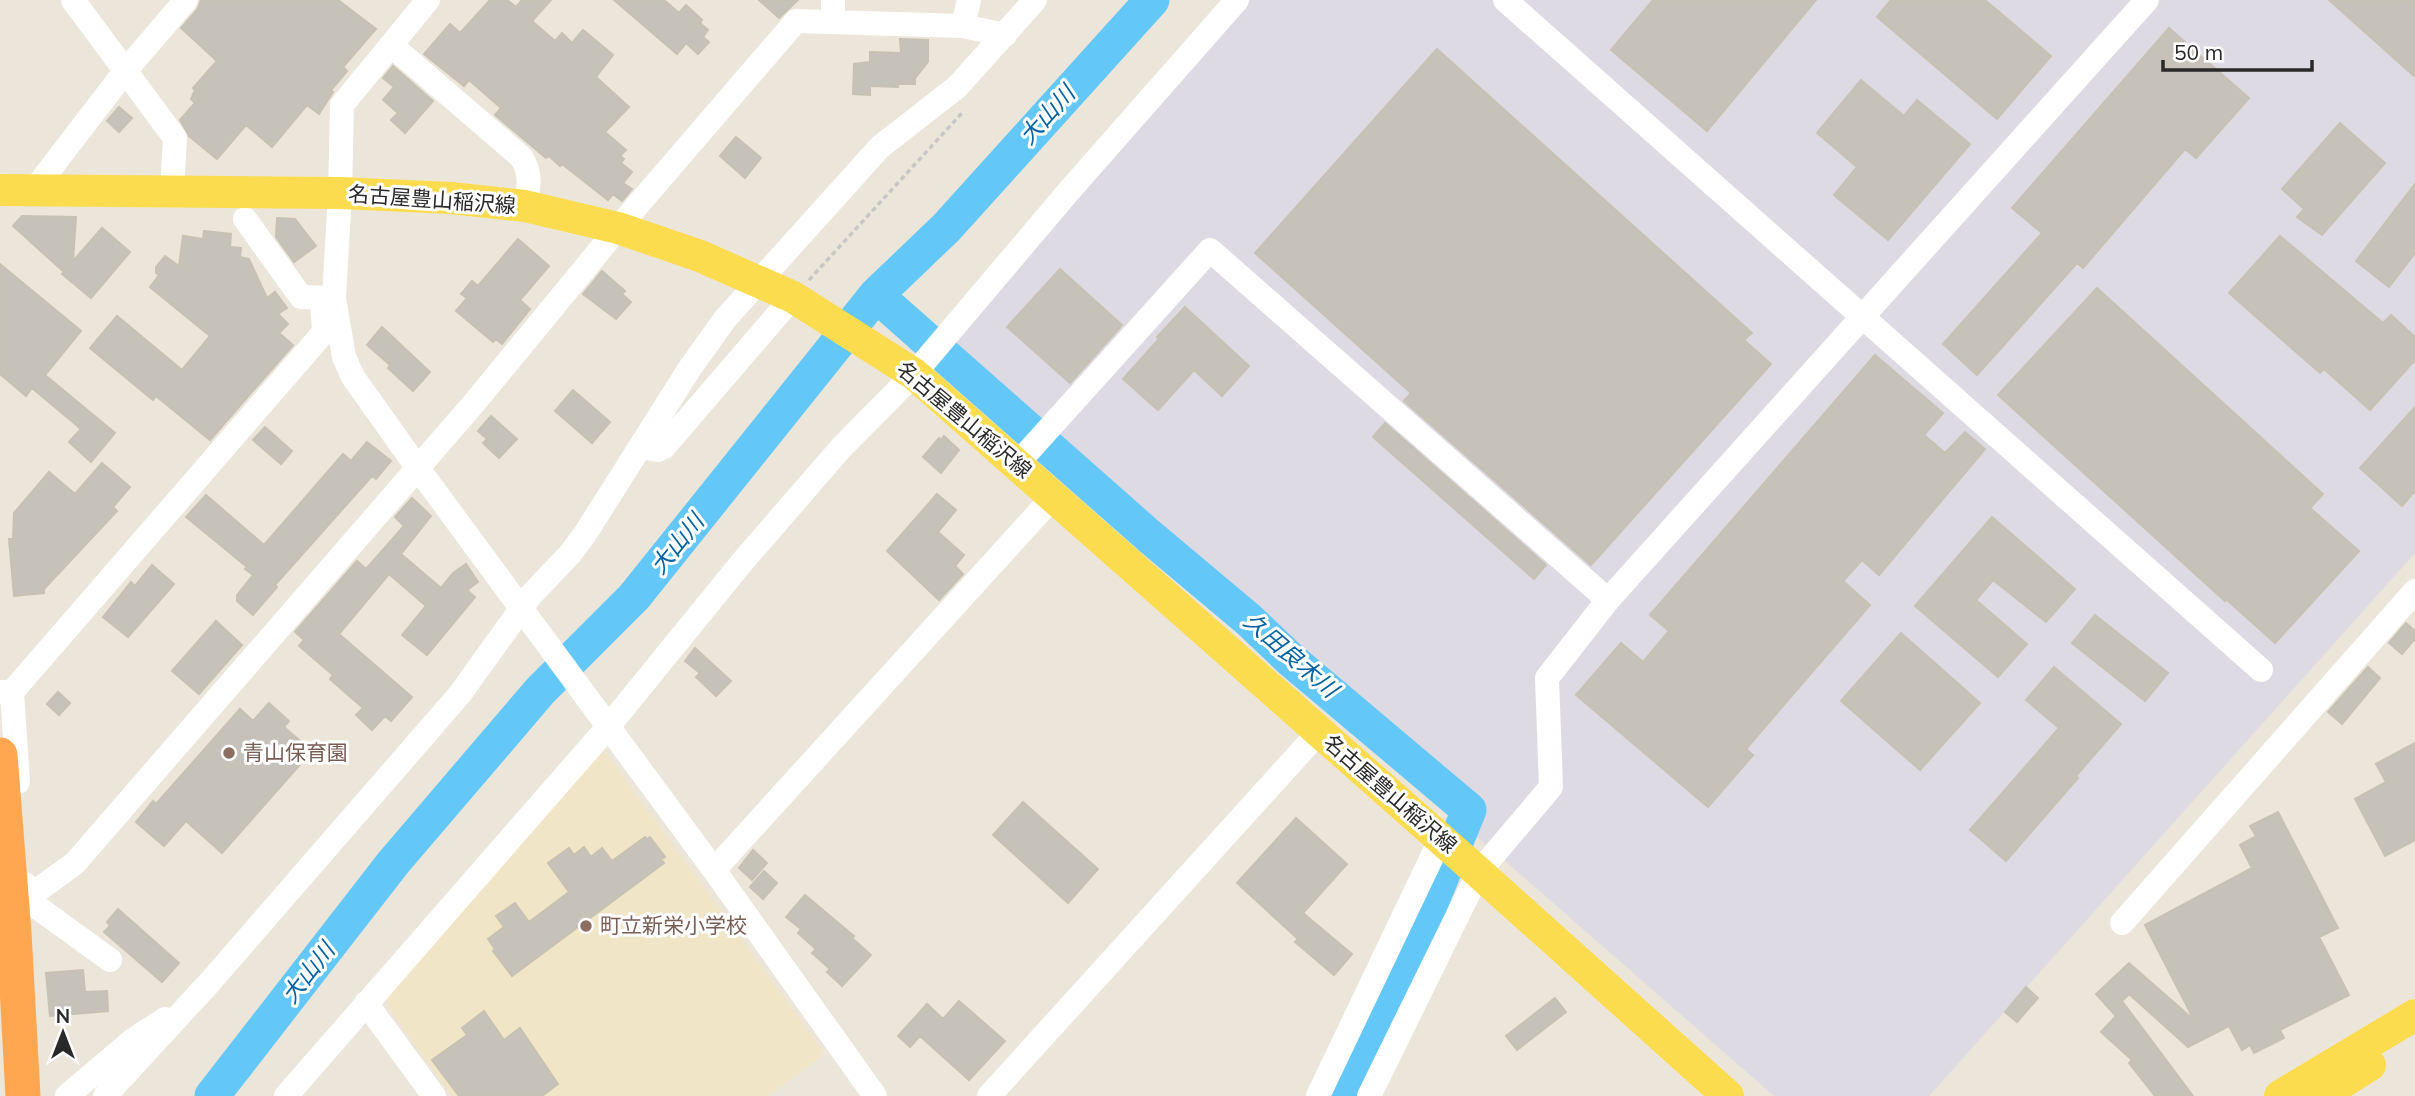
<svg xmlns="http://www.w3.org/2000/svg" width="2415" height="1096" viewBox="0 0 2415 1096" font-family="Mulish,'Noto Sans JP',sans-serif">
<rect width="100%" height="100%" fill="#ece5d9"/>
<path fill="#dddae4" d="M1246,0h1169v553l-486,543h-155l-842,-736z"/>
<path fill="#f0e5c6" d="M600,745l222,305 -1,7 -53,39h-316l-60,-83 -8,-22z"/>
<g fill="none" stroke-linecap="round" stroke-linejoin="round">
<path stroke="#63c8f7" stroke-width="35" d="M876,295l273,241 100,84 41,39 179,151 -40,98 -88,188
M212,1096l181,-233 147,-172 94,-94 242,-302 70,-67 206,-228"/>
</g>
<path fill="#c7c2b9" stroke="#c7c1b3" stroke-width="2" d="M201,0h137l38,29 -33,38 4,4 -16,19 2,2 -14,22 -12,-9 -35,42 -26,-22 -29,34 -28,-23 -9,-16 15,-17 -4,-4 4,-9 -2,-2 24,-27 -36,-33 16,-18z
M490,0h17l9,7 6,-7h29l-19,21 23,20 7,-8 10,10 11,-13 30,25 -17,22 33,30 -24,25 21,18 -6,6 4,3 -3,4 11,9 -9,11 9,6 -10,12 -9,-7 -5,6 -46,-36 -2,2 -11,-10 -3,2 -51,-43 6,-7 -32,-28 -5,6 -40,-32 26,-30 10,9z
M614,0h50l15,13 7,-8 16,15 -2,3 8,7 -5,7 6,5 -11,12 -12,-11 -9,11z
M759,0h39l-19,18z
M1653,0h163l-109,131 -96,-81z
M1891,0h94l66,56 -54,63 -120,-102z
M2329,0h86v77z
M2169,28l80,70 -53,60 -11,-9 -102,119 -6,-5 -100,112 -34,-31 99,-111 -30,-25z
M900,39l28,1v22l-13,16v6h-17v3l-28,-1v9l-17,-1 1,-30 16,-2v-10l31,1z
M1437,49l315,284 -8,7 27,24 -180,201 -187,-164 7,-8 -156,-140z
M393,66l40,35 -28,32 -14,-13 7,-7 -15,-13 11,-13 -11,-9z
M1861,80l43,36 13,-16 53,44 -82,96 -54,-45 23,-28 -40,-34z
M119,107l13,11 -13,14 -12,-11z
M2340,123l45,40 -63,72 -25,-18 7,-8 -22,-20z
M736,137l25,21 -16,20 -25,-22z
M2415,184v69l-26,34 -33,-26z
M22,216l54,1 -3,44 29,-33 28,24 -39,46 -29,-24 2,-2 -51,-46z
M277,218l18,1 21,27 -22,16 -18,-25z
M204,231l27,3 -1,13 11,1 -1,9 9,2 18,39 8,-6 12,16 -9,6 10,10 -9,9 14,12 -83,95 -54,-44 -3,4 -63,-52 27,-32 65,54 28,-34 -60,-49 9,-12 -3,-2v-6l9,-11 14,10 4,-30 20,3z
M2280,236l103,87 8,-8 24,22v23l-45,50 -46,-41 -4,4 -91,-80z
M518,239l31,27 -29,34 10,9 -28,35 -6,-5 -3,3 -37,-31 11,-13 -6,-4 11,-13 6,5z
M0,264l81,67 -36,44 70,58 -24,29 -22,-20 12,-13 -49,-41 -6,8 -26,-22z
M1060,269l62,56 -52,58 -63,-56z
M602,271l23,20 -3,3 9,8 -15,17 -33,-25z
M2097,288l226,206 -13,14 49,43 -84,92 -49,-44 -1,2 -227,-206z
M1185,307l64,59 -27,30 -28,-26 -36,40 -35,-31 36,-40 -2,-2z
M382,327l48,45 -17,19 -25,-23 2,-3 -23,-20z
M1875,355l68,58 -19,22 21,18 20,-21 20,17 -106,126 -17,-15 -19,21 27,24 -124,144 7,6 -45,52 -132,-112 45,-52 22,19 26,-31 -19,-16z
M573,390l37,32 -18,21 -37,-32z
M2415,407v84l-13,15 -42,-38z
M491,416l26,23 -18,19 -16,-15 4,-4 -9,-8z
M1385,423l161,142 -12,14 -161,-142z
M265,427l27,24 -11,13 -28,-24z
M944,436l15,14 -18,23 -18,-16 16,-19 2,2z
M367,442l24,19 -15,18 -4,-3 -97,109 2,2 -24,28 -16,-14v-6l16,-20 -8,-6 2,-2 -61,-50 20,-22 58,50 79,-91 8,7z
M102,463l28,24 -17,20 4,4 -73,78v4l-30,3 -5,-57h4l1,-26 35,-41 26,22z
M937,494l19,16 -18,22 26,23 -9,11 8,8 -24,26 -52,-49z
M412,498l19,18 -30,38 40,34 12,-15 13,-9 12,18 -11,8 8,7 -48,58 -25,-20 24,-29 -37,-32 -50,60 73,63 -21,24 -6,-5 -13,14 -16,-15 7,-7 -33,-29 3,-4 -34,-29 5,-6 -9,-8 62,-71 9,8 38,-43 -9,-9z
M1992,517l83,72 -29,33 -53,-42 -17,20 51,44 -29,33 -83,-71z
M152,565l22,19 -46,53 -25,-20 28,-35 4,4z
M2095,615l73,58 -23,28 -73,-58z
M216,621l26,24 -43,49 -27,-23z
M2406,623l9,8v8l-13,15 -13,-11z
M1901,633l79,70 -60,67 -79,-69z
M695,648l36,33 -15,15 -20,-19 4,-4 -15,-12z
M2054,667l67,57 -45,52 2,2 -72,83 -36,-31 89,-102 -33,-28z
M2368,667l12,11 -38,46 -14,-12z
M58,692l12,11 -11,12 -12,-11z
M269,703l20,18 -5,6 28,24 -90,102 -36,-32 -22,25 -28,-24 17,-21 3,3 84,-95 13,12z
M2415,743v97l-30,16 -30,-57 31,-17 -10,-18z
M1023,802l75,67 -30,34 -75,-68z
M2278,812l60,116 -19,9 30,58 -69,35 4,8 -30,15 -4,-8 -8,5 -13,-24 -41,21 -59,-53 -7,7 71,95h-38l-26,-33 3,-3 -31,-28 15,-16 -20,-22 33,-31 65,57 -49,-95 107,-57 -12,-23 16,-9 -6,-10z
M1296,818l51,46 -44,49 49,41 -18,21 -39,-33 3,-3 -61,-56z
M645,837l2,2 3,-2 15,20 -4,2 3,4 -152,113 -19,-25 2,-2 -7,-10 16,-12 -8,-11 19,-13 14,19 40,-30 -21,-29 21,-15 5,7 10,-8 7,10 11,-9 10,13z
M753,850l14,13 -15,17 -13,-12z
M764,871l13,12 -14,16 -13,-12z
M805,895l49,41 -2,2 19,17 -29,31 -15,-14 3,-3 -18,-16 4,-4 -18,-16 3,-4 -15,-12z
M118,909l61,54 -17,19 -58,-50 6,-6 -3,-4z
M83,970l2,22 22,-1 1,20 -58,5 -4,-43z
M2026,987l12,11 -21,24 -12,-10z
M1555,998l11,14 -49,38 -11,-14z
M959,1001l46,40 -36,39 -49,-44 -10,11 -12,-11 29,-32 16,15z
M484,1011l20,29 16,-12 38,56 -16,12h-83l-27,-36 35,-25 -5,-7z"/>
<g fill="none" stroke-linecap="round" stroke-linejoin="round">
<path stroke="#c7c7c7" stroke-width="3.5" stroke-dasharray="5 3.5" stroke-linecap="butt" d="M809,280l153,-167"/>
<path stroke="#fff" stroke-width="24" d="M73,0l102,138 -3,54
M428,0l-86,105 -2,88 -6,105 10,59 9,20 64,90 297,403 161,226
M1505,0l756,670
M833,22v-22
M963,26l6,-26
M391,45l130,112c11,16 8,31 4,49
M34,190l92,-120 60,-70
M245,219l56,78 33,1
M643,442l4,6 11,2 6,-3 129,-150
M1017,464l193,-214 398,350
M0,692h12l312,-360 -2,-31
M12,692l6,90
M714,870l340,-374
M25,884l1,15 84,61
M26,899l49,-36 400,-461 143,-174 178,-207 167,5 42,9
M2122,923l293,-332
M366,1003l68,93
M67,1096l66,-56 32,-21
M105,1096l105,-114 250,-288 71,-99 39,-41 15,-20 105,-166 35,-49 155,-172 77,-60 78,-87
M286,1096l322,-369 135,-166 98,-113 73,-74 155,-183 168,-191
M989,1096l330,-364
M1318,1096l123,-258
M1369,1096l110,-224 72,-85 -4,-109 61,-78 539,-600"/>
<path stroke="#fbdc4f" stroke-width="32" d="M0,190l340,3 111,5 74,8 93,22 82,28 93,41 121,77 563,497 251,225
M2280,1096l135,-81
M2321,1096l49,-31"/>
<path stroke="#ffa651" stroke-width="35" d="M0,755l14,178 9,163"/>
</g>
<g fill="#8d6e63" stroke="#fff" stroke-width="2.5">
<circle cx="229" cy="753" r="7"/>
<circle cx="586" cy="926" r="7"/>
</g>
<g text-anchor="middle" stroke-width="6" stroke-linejoin="round" paint-order="stroke">
<g font-size="21" fill="#292929" stroke="#fff">
<text transform="translate(432 200) rotate(4)" y="7">名古屋豊山稲沢線</text>
<text transform="translate(964 420) rotate(40)" y="7">名古屋豊山稲沢線</text>
<text transform="translate(1390 794) rotate(41)" y="7">名古屋豊山稲沢線</text>
</g>
<g font-size="21" fill="#785e54" stroke="#fff" text-anchor="start">
<text x="243" y="760">青山保育園</text>
<text x="600" y="933">町立新栄小学校</text>
</g>
<g font-size="23" font-style="italic" fill="#0362a2" stroke="#fff">
<text transform="translate(1047 115) rotate(-48)" y="8">大山川</text>
<text transform="translate(677 544) rotate(-51)" y="8">大山川</text>
<text transform="translate(1291 655) rotate(41)" y="8">久田良木川</text>
<text transform="translate(308 973) rotate(-52)" y="8">大山川</text>
</g>
</g>
<g transform="translate(63 1033)" stroke="#ffffff" stroke-width="5" paint-order="stroke">
<path d="M0-5L12 26L0 18L-12 26Z" fill="#292929"/>
<text y="-10" font-size="19" font-weight="bold" text-anchor="middle" fill="#292929">N</text>
</g>
<path d="M2163 60v10h149v-10" fill="none" stroke="#292929" stroke-width="3.5"/>
<text x="2174" y="60" font-size="21" fill="#292929" stroke="#ffffff" stroke-width="5" paint-order="stroke">50 m</text>
</svg>
